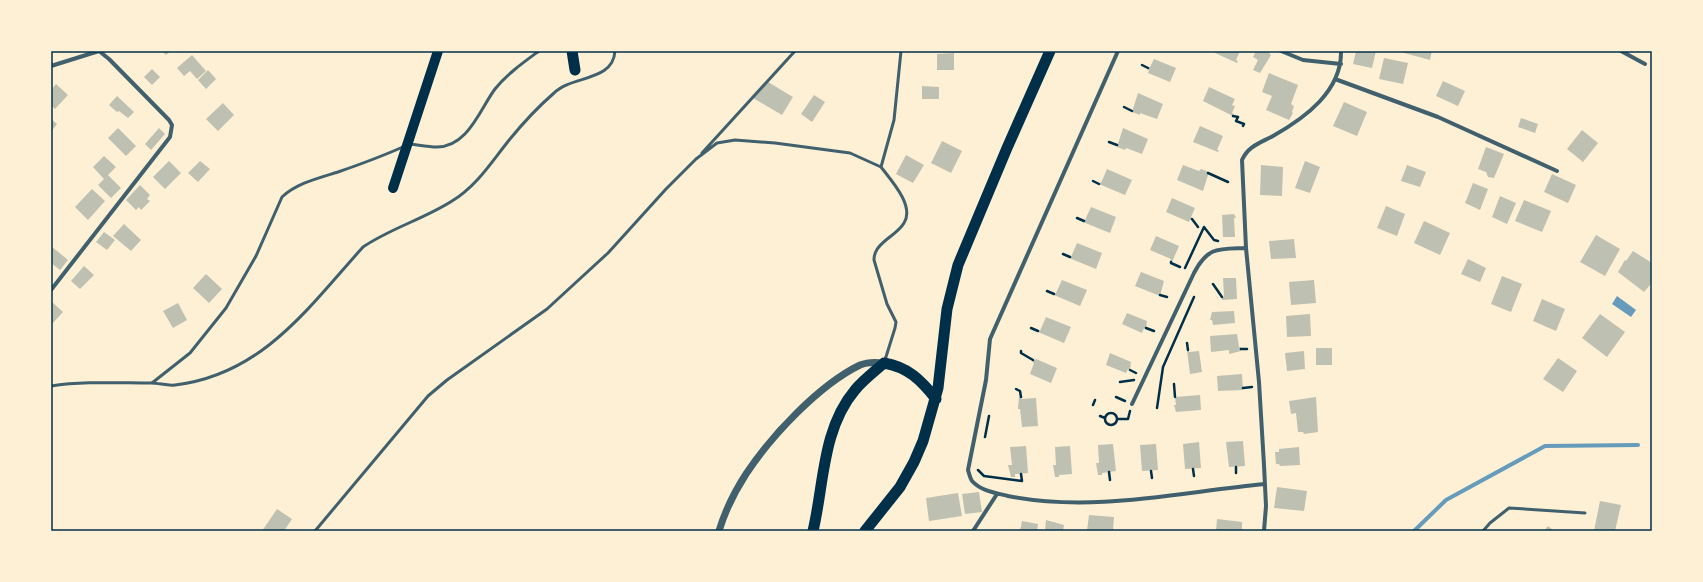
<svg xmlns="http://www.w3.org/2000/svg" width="1703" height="582" viewBox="0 0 1703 582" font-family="'Exo 2',sans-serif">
<rect width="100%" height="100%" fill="#fdf0d5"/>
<path fill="#669bbc" d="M1617,296l19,14 -5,7 -19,-13z"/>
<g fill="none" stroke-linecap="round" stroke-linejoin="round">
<path stroke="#669bbc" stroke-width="4" d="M1414,531l32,-31 99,-54 93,-1"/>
</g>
<path fill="#bec0b2" d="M162,51h9l-5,4z
M1213,51h27l-4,9 2,1 -1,2 -24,-11z
M1256,51h11l4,4 -11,18 -7,-3 5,-10 -5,-3z
M1356,51h20l-4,17 -19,-4z
M1397,51h35l-2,9z
M954,53v17h-17v-16z
M192,55l14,16 -9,8 -7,-8 -6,5 -7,-8z
M1384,58l24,5 -5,21 -24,-5z
M1154,59l22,9 -6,14 -22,-9 1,-3 -2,-1 1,-2h2z
M152,69l8,8 -8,8 -8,-8z
M208,70l8,9 -10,10 -8,-9z
M1269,73l29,12 -7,19 3,2 -2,6 1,1 -4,7 -23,-10 6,-14 -10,-4z
M1443,81l22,10 -7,15 -22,-10z
M768,82l25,15 -11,18 -29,-17z
M56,84l12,11 -13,14 -4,-4v-15z
M922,86l17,1v12h-17z
M1209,87l26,12 -3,6 3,1 -3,7 2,1 -1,2 -30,-15z
M1138,93l25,11 -6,15 -17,-6v2l-8,-3z
M814,95l11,7 -13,20 -11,-8z
M117,96l17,16 -6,6 -9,-7 -2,1 -8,-7z
M1344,102l23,10 -10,24 -24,-10z
M223,103l11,12 -16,16 -12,-12z
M1521,118l17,6 -3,9 -17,-6z
M51,119l6,5 -6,8z
M1200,126l23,10 -6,14h2l-1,2 -25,-10z
M118,128l18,18 -10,10 -18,-18z
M159,128l6,6 -14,16 -6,-6z
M1123,128l25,11 -6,15 -16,-6 -1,2 -8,-3z
M1582,130l16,13 -15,19 -16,-13z
M942,141l20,10 -11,22 -20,-10z
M1486,147l18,7 -10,24 -6,-1 -2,-5 -8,-3z
M906,155l18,10 -11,18 -17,-9z
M104,156l12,11 -8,8 13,13 -10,10 -13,-13 6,-6 -11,-12z
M169,161l12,12 -16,16 -12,-12z
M200,161l10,8 -12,13 -10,-9z
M1305,161l15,6 -10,26 -15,-5z
M1183,165l16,6 2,-2 8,3 -6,19 -26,-11z
M1261,165l22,2 -1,29 -22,-1z
M1407,165l19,7 -6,15 -19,-6z
M1107,169l25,11 -7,15 -26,-11 1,-2 1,1z
M1552,174l24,11 -8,18 -24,-11z
M1473,183l15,6 -8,21 -15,-7z
M140,185l10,10 -3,4 3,2 -9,9 -2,-3 -3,3 -10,-10z
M92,189l13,12 -17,19 -13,-13z
M1500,196l16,7 -9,21 -15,-7z
M1172,198l23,10 -4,9 1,1 -1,2 -1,-1 -1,3 -23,-10z
M1524,200l27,11 -9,21 -27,-11z
M1386,206l19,8 -8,22 -20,-8z
M1091,207l25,10 -6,16 -27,-11 2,-2z
M1234,214l2,4h-2l1,19h-12l-1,-22z
M1424,221l26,12 -10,22 -26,-12z
M124,224l17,16 -10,11 -18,-15z
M104,232l11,8 -8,10 -11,-8z
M1596,235l24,14 -15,27 -25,-14z
M1156,236l23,10 -7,16 -2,-1 1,-2 -21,-9z
M1294,239l2,19 -25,1 -2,-18z
M1077,243l25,10 -6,16 -27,-11 2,-1z
M51,246l17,14 -8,10 -9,-7z
M1633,251l19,12v22l-1,-1 -7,8 -26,-20 7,-12 1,1z
M1468,259l18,9 -6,14 -19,-8z
M84,266l10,9 -14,14 -9,-8z
M1141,272l23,9 -4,15 -25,-10z
M206,274l16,15 -13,14 -16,-15z
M1502,276l20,8 -11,28 -20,-8z
M1223,278h13l1,21 -15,1v-3h2z
M1062,280l25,10 -7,16 -26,-11 2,-2z
M1314,280l2,23 -25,2 -2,-23z
M1542,299l23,10 -9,22 -23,-10z
M52,302l11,10 -12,13v-22z
M178,303l9,17 -14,8 -10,-17z
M1234,311l1,12 -22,2 -1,-5h-2l2,-8z
M1127,313l20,8 -1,8 -2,-1 -2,5 -20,-9z
M1310,314l1,22 -24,1 -1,-21z
M1600,314l25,18 -18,25 -25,-19z
M1046,317l25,10 -7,16 -26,-11 1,-2 1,1z
M1237,334l2,13h2v4l-12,3v-4l-18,2 -1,-16z
M1316,348h16v17h-16z
M1187,350h2v2l10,-1 3,21 -12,2z
M1304,351l1,18 -18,2 -2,-18z
M1110,353l21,9 -1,8 -2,-1 -2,4 -20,-8z
M1558,358l19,13 -14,21 -20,-13z
M1036,359l21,9 -6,15 -21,-9 4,-11 -2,-1z
M1242,374l1,16 -25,1 -1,-15z
M1200,395l1,15 -25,2 -2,-7h2l-1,-8z
M1019,397h2v2l15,-1 2,28 -16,1 -2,-18h-2z
M1316,397l2,35 -14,2 -1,-2h-5l-2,-19 -5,1 -2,-13z
M1243,441l2,25 -16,1 -3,-25z
M1199,442l2,26 -16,1 -2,-25z
M1113,444l3,27 -14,2v2h-4l-2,-12h3l-1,-18z
M1156,444l2,26 -16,1 -2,-26z
M1026,446l2,27 -13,1v3h-4l-3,-12h4l-2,-18z
M1070,446l2,28 -13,1v2h-4l-2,-12h3l-1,-18z
M1299,447l1,18 -20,1 -1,-2h-3l-1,-12h4v-3z
M1277,487l30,4 -3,20 -30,-3z
M979,492l3,20 -17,2 -3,-20z
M958,493l4,23 -33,5 -3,-23z
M1600,501l21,4 -6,26h-21z
M277,509l15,10 -8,12h-22z
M1089,515l25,2 -1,14h-26z
M1217,519l25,3v9h-26z
M1046,520l18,5 -1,6h-18z
M1022,521l16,3 -1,7h-17z
M1548,526l6,5h-10z"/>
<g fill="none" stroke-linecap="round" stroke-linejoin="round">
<path stroke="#003049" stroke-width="2.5" d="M1142,65l6,3
M1124,107l8,4
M1233,116l5,1 -2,4 8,3 -1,2
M1109,142l8,3
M1208,173l20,9
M1093,181l6,3
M1077,218l7,3
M1192,219l6,8
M1063,254l7,3
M1171,262v1l9,4
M1185,268l19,-41 10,13 4,1
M1213,284l9,13
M1047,291l7,3
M1160,295l7,2
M1031,328l7,3
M1146,328l8,3
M1187,343l1,7
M1241,349h6
M1021,351v2l12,7
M1130,370l6,3
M1120,382l14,-2
M1174,384l1,13
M1243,388l9,-1
M1016,389l4,2 1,6
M1116,397l9,4
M1093,405l2,-5
M1157,408l6,-41 31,-70
M1105 419a6 6 0 1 1 12 0a6 6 0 1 1-12 0Z
M1100,416l5,2
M1117,419h11l2,-8
M985,437l4,-21
M1236,467v6
M1193,469l1,7
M978,470l6,6 38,5 -1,-7
M1151,471l1,7
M1109,472l1,8"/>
<path stroke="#3f606c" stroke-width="3" d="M410,144c9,1 18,3 27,3 31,0 43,-38 58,-58 12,-15 29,-27 44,-38
M702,153l93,-102
M881,167c10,13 34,39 23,56 -4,7 -12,12 -18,17 -7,6 -12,11 -12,20l13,44 9,18 -1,6 -10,32
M152,383l38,-30 36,-45 30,-52 26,-59c15,-14 37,-19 56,-25 23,-8 45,-16 67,-26
M51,386c32,-5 67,-3 100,-3 8,0 16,3 24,2 87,-10 134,-78 188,-138 28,-19 61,-28 89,-46 25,-15 40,-40 58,-62 13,-16 28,-32 44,-46 18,-18 59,-11 61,-42
M315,531l113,-135 19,-16 100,-71 61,-56 58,-64 30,-30 21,-16 18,-3 40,3 75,10 31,14 13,-47 7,-69
M1483,531l7,-8 19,-15 76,5"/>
<path stroke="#3f606c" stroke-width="4" d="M1118,51l-128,288 -4,41 -18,90c1,3 2,8 4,11 9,10 24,12 36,15 85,17 172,-4 257,-12
M1281,51l22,9 38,4
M1621,51l24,13
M51,66l48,-15 10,8 60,61 3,5 -2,12 -119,153
M1335,79l103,38 119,54
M1132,404l62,-131c14,-27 25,-24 52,-25
M973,531l24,-37
M1264,531l2,-25 -2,-41 -5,-83 -13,-134 -4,-88c6,-14 18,-17 31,-24 32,-18 69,-45 68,-85"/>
<path stroke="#3f606c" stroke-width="7" d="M719,531c6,-20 16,-40 27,-57 25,-38 73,-89 114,-109 7,-3 16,-3 24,-2"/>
<path stroke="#003049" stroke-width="10" d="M393,188l45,-137"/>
<path stroke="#003049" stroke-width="11" d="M572,51l3,19
M813,531c11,-46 9,-102 42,-141 8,-10 19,-18 29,-27 24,4 37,17 52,36
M865,531l35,-44 14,-25 9,-21 15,-53 9,-79 11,-44 49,-117 43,-97"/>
</g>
<rect width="1703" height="582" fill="none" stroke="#fdf0d5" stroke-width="104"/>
<rect x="52" y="52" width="1599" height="478" fill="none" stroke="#003049" stroke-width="1.5"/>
</svg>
